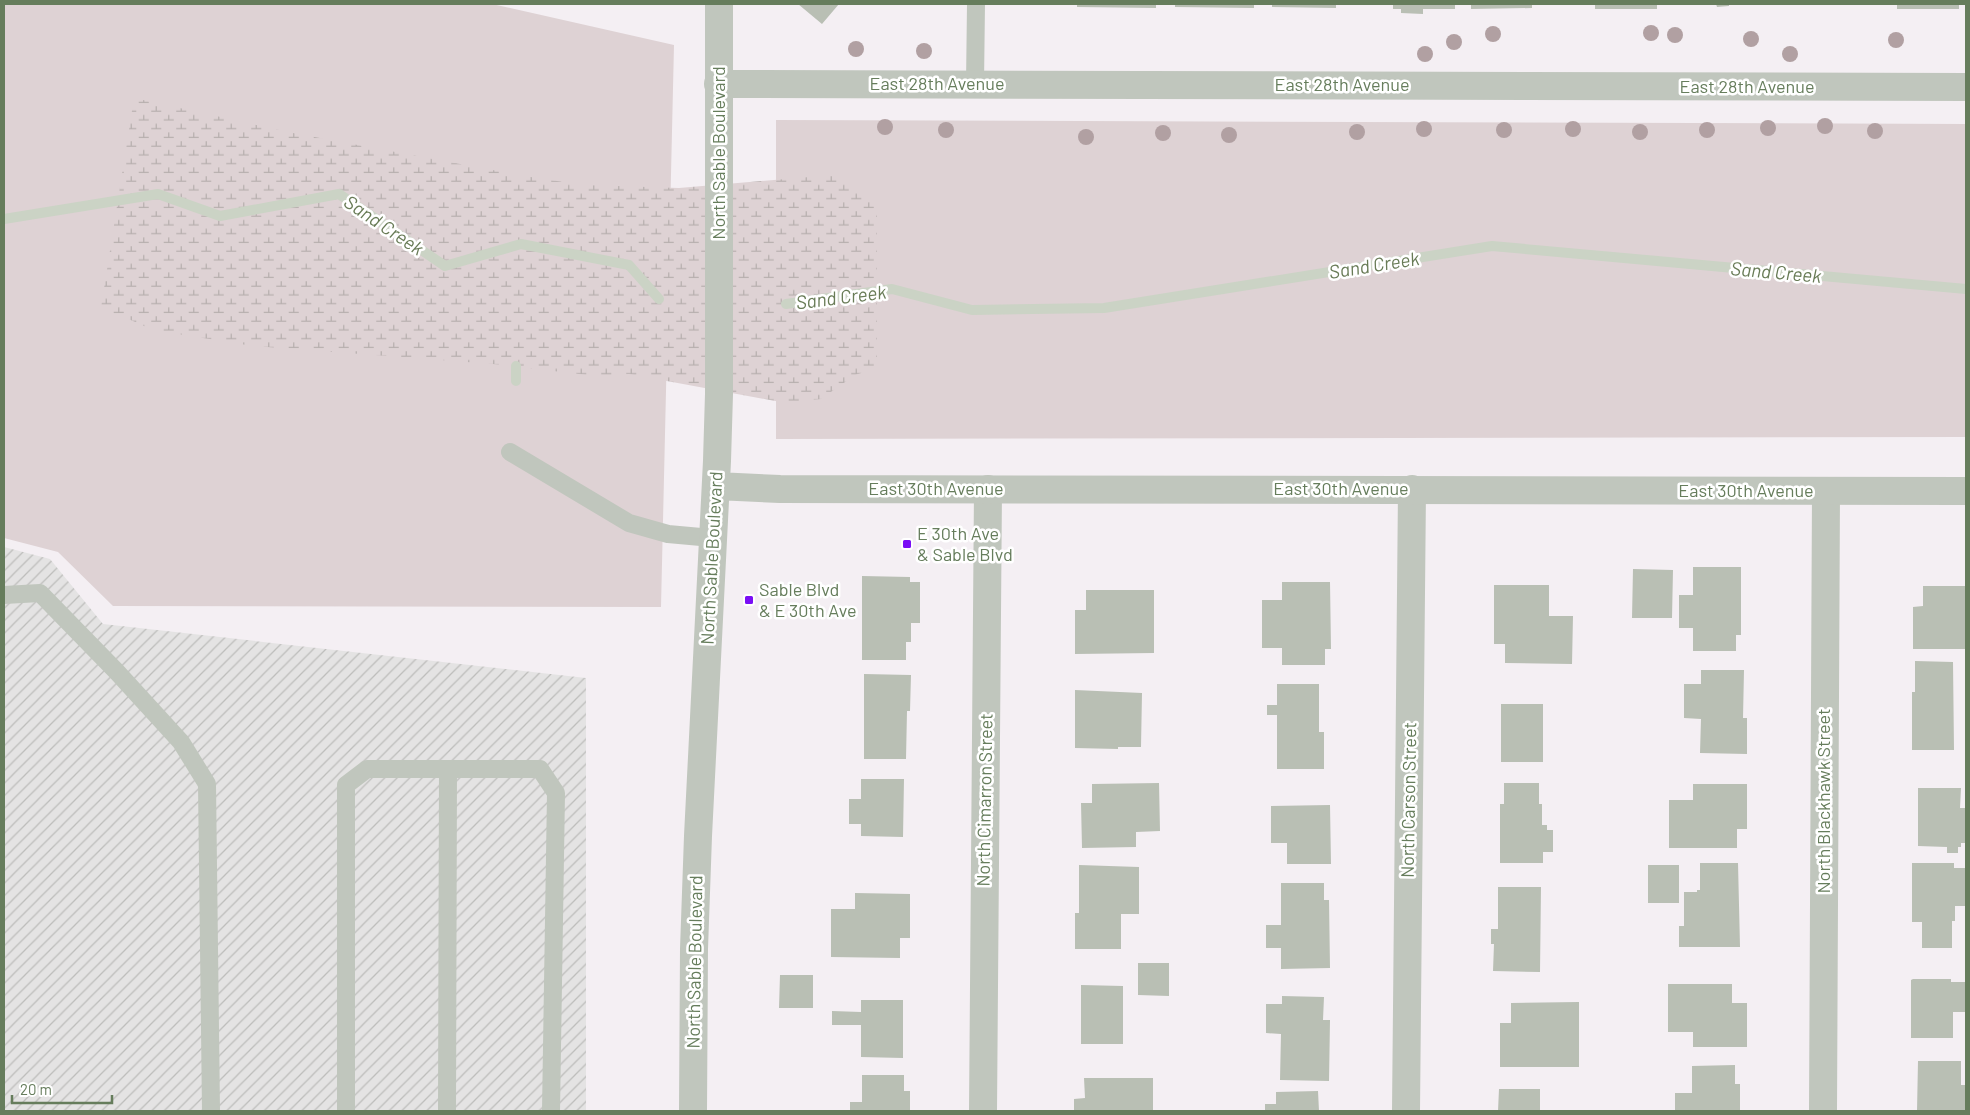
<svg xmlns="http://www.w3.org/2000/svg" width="1970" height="1115" viewBox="0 0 1970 1115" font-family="Barlow,sans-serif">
<defs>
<pattern id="industrial-furrows" width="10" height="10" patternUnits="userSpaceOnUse" patternTransform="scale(1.25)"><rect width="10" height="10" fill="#e4e3e3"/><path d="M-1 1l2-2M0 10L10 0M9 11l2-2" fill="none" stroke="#bdbdbb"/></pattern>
<pattern id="wetland-marsh" width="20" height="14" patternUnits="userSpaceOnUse" patternTransform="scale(1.25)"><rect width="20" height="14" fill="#ded2d4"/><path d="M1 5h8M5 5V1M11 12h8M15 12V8" fill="none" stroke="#b8b0af"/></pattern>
</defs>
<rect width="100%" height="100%" fill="#f4eff3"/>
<path fill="url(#industrial-furrows)" d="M4,547l46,12 53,65 483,54v433h-582z"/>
<path fill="#ded2d4" d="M4,4h488l182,41 -13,562 -548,-1 -55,-54 -54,-14z
M776,120l1190,4v313l-1190,2z"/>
<path fill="url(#wetland-marsh)" d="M134,98l159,35 243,45 49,7 94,3 155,-13 43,30v163l-22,7 -34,24 -35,4 -157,-29 -33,2 -103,-12 -240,-18 -100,-16 -29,-13 -24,-3z"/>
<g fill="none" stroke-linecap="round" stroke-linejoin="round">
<path stroke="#cbd3c5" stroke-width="10" d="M4,219l154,-25 62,22 119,-22 106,72 76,-22 108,21 30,34
M786,304l106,-15 80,21 132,-2 388,-62 474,43
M516,366v15"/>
</g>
<path fill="#b9bfb4" d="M798,4h41l-17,20z
M1077,4h79v4l-79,-1z
M1175,4h79v4l-79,-1z
M1272,4h64v4l-64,-1z
M1393,4h62v5h-32v5l-22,-1v-4h-8z
M1471,4h61v4l-61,1z
M1595,4h62v5h-62z
M1716,4h13v2l-12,1z
M1897,4h62v5h-62z
M1693,567h48v68h-5v16h-43v-23h-14v-33h14z
M1633,569l40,1 -1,48h-40z
M862,576l48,1v5h10v41h-9v19h-5v18h-44z
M1282,582h48l1,67h-6v16h-43v-17h-20v-48h20z
M1494,585h55v31h24l-1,48 -67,-1v-19h-11z
M1923,586h43v63h-53v-42l10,-1z
M1086,590h68v63l-79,1v-44h11z
M1915,661l38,1 1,88h-42v-58h3z
M1701,670h43l-1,48h4v36l-47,-1 1,-34 -17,-1v-34h17z
M864,674l47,1 -1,36h-3l-1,48h-42z
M1277,684h42v48h5v37h-47v-54h-10v-10h10z
M1075,690l67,3 -1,54h-23v2l-43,-1z
M1501,704h42v58h-42z
M861,779h43l-1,58 -42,-1v-12h-12v-25h12z
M1159,783l1,48 -24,1v15l-54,1 -1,-45h11v-19z
M1504,783h35v21h3v21h5v5h6v22h-10v11h-43v-59h4z
M1693,784h54v45h-10v19h-68v-48h24z
M1918,788h43l-1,20h6v35h-5v4h-3v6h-11v-6l-29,-1z
M1330,805l1,59h-44v-21h-16v-37z
M1700,863h38l2,84h-61v-21h5v-34h13v-2h3z
M1912,863h42v5h12v38h-11v15h-3v27h-30v-26h-10z
M1079,865l60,2v47h-18v35h-46v-36h4z
M1648,865h31v38h-31z
M1281,883h43v17h5l1,68 -49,1v-21h-15v-23h15z
M1498,887h43l-1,85 -47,-1 1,-27h-3v-15h7z
M855,893l55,1v44h-10v20l-69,-1v-48h24z
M1138,963h31v33l-31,-1z
M780,975h33v33h-34z
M1913,979h38v3h15v30h-13v26h-42v-58z
M1668,984h64v19h15v44h-54v-15h-25z
M1081,985l42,1v58h-42z
M1282,996l42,1 -1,23h7l-1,61 -49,-1 1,-46 -15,-1v-29h16z
M861,1000h42v58l-42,-1v-32h-29v-14l29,1z
M1579,1002v65h-79v-44h11v-20z
M1918,1061h43v24h5v26h-49z
M1735,1065v19h5v27h-65v-18h17v-27z
M862,1075h42v16h6v20h-60v-9h12z
M1084,1078h69v33h-79v-12l11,-1z
M1499,1089h41v22h-42z
M1318,1091l1,20h-54v-7h11v-12z"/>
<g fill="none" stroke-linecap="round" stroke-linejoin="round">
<path stroke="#c0c6bd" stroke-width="18" d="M975,84l1,-80
M510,452l119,71 39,11 44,4
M4,595l36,-2 77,79 64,70 26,42 4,327
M346,1111v-326l21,-16h173l16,24 -5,318
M447,1111l1,-342"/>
<path stroke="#c0c6bd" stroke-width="28" d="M718,84l1248,3
M983,1111l5,-622
M1406,1111l6,-622
M1823,1111l3,-620"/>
<path stroke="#c0c6bd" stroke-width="28" d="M716,486l64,3 1186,2
M693,1111l1,-162 4,-113 19,-375 2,-67v-390"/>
</g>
<g fill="#b1a0a2">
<circle cx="1651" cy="33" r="8"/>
<circle cx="1493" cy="34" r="8"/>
<circle cx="1675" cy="35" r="8"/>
<circle cx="1751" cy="39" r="8"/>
<circle cx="1896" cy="40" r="8"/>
<circle cx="1454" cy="42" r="8"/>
<circle cx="856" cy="49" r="8"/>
<circle cx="924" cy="51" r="8"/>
<circle cx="1425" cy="54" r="8"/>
<circle cx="1790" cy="54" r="8"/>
<circle cx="1825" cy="126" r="8"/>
<circle cx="885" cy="127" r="8"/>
<circle cx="1768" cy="128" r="8"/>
<circle cx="1424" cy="129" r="8"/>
<circle cx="1573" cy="129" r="8"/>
<circle cx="946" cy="130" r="8"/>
<circle cx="1504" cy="130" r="8"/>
<circle cx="1707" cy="130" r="8"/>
<circle cx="1875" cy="131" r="8"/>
<circle cx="1357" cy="132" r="8"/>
<circle cx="1640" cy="132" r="8"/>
<circle cx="1163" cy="133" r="8"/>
<circle cx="1229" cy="135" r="8"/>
<circle cx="1086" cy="137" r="8"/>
</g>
<g fill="#7a0ef5" stroke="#fff" stroke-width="2">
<rect x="902" y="539" width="10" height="10" rx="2.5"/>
<rect x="744" y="595" width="10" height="10" rx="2.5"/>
</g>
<g text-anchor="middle" stroke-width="5" stroke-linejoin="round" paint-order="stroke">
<g font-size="18" fill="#667d5c" stroke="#fff">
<text x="937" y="90">East 28th Avenue</text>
<text x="1342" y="91">East 28th Avenue</text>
<text x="1747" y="93">East 28th Avenue</text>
<text transform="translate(719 153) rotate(-90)" y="6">North Sable Boulevard</text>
<text x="936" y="495">East 30th Avenue</text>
<text x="1341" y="495">East 30th Avenue</text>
<text x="1746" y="497">East 30th Avenue</text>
<text transform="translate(712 558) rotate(-87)" y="6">North Sable Boulevard</text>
<text transform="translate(985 800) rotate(-89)" y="6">North Cimarron Street</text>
<text transform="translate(1409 800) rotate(-89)" y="6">North Carson Street</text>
<text transform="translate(1824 801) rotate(-90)" y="6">North Blackhawk Street</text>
<text transform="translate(695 962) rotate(-89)" y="6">North Sable Boulevard</text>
</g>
<g font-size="18" fill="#667d5c" stroke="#fff" text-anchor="start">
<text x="917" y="540">E 30th Ave<tspan x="917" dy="21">&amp; Sable Blvd</tspan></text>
<text x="759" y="596">Sable Blvd<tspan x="759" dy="21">&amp; E 30th Ave</tspan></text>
</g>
<g font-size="19" font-style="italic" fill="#687b56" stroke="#fff">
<text transform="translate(384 225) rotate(34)" y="7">Sand Creek</text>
<text transform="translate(1374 265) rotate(-9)" y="7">Sand Creek</text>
<text transform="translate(1776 272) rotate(5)" y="7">Sand Creek</text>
<text transform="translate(841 297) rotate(-7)" y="7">Sand Creek</text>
</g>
</g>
<rect width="1970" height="1115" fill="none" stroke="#667d5c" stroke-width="10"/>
<path d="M12 1095v8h100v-8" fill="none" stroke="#667d5c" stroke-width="2.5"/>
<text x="20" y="1095" font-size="15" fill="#667d5c" stroke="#ffffff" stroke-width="4" paint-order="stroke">20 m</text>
</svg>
